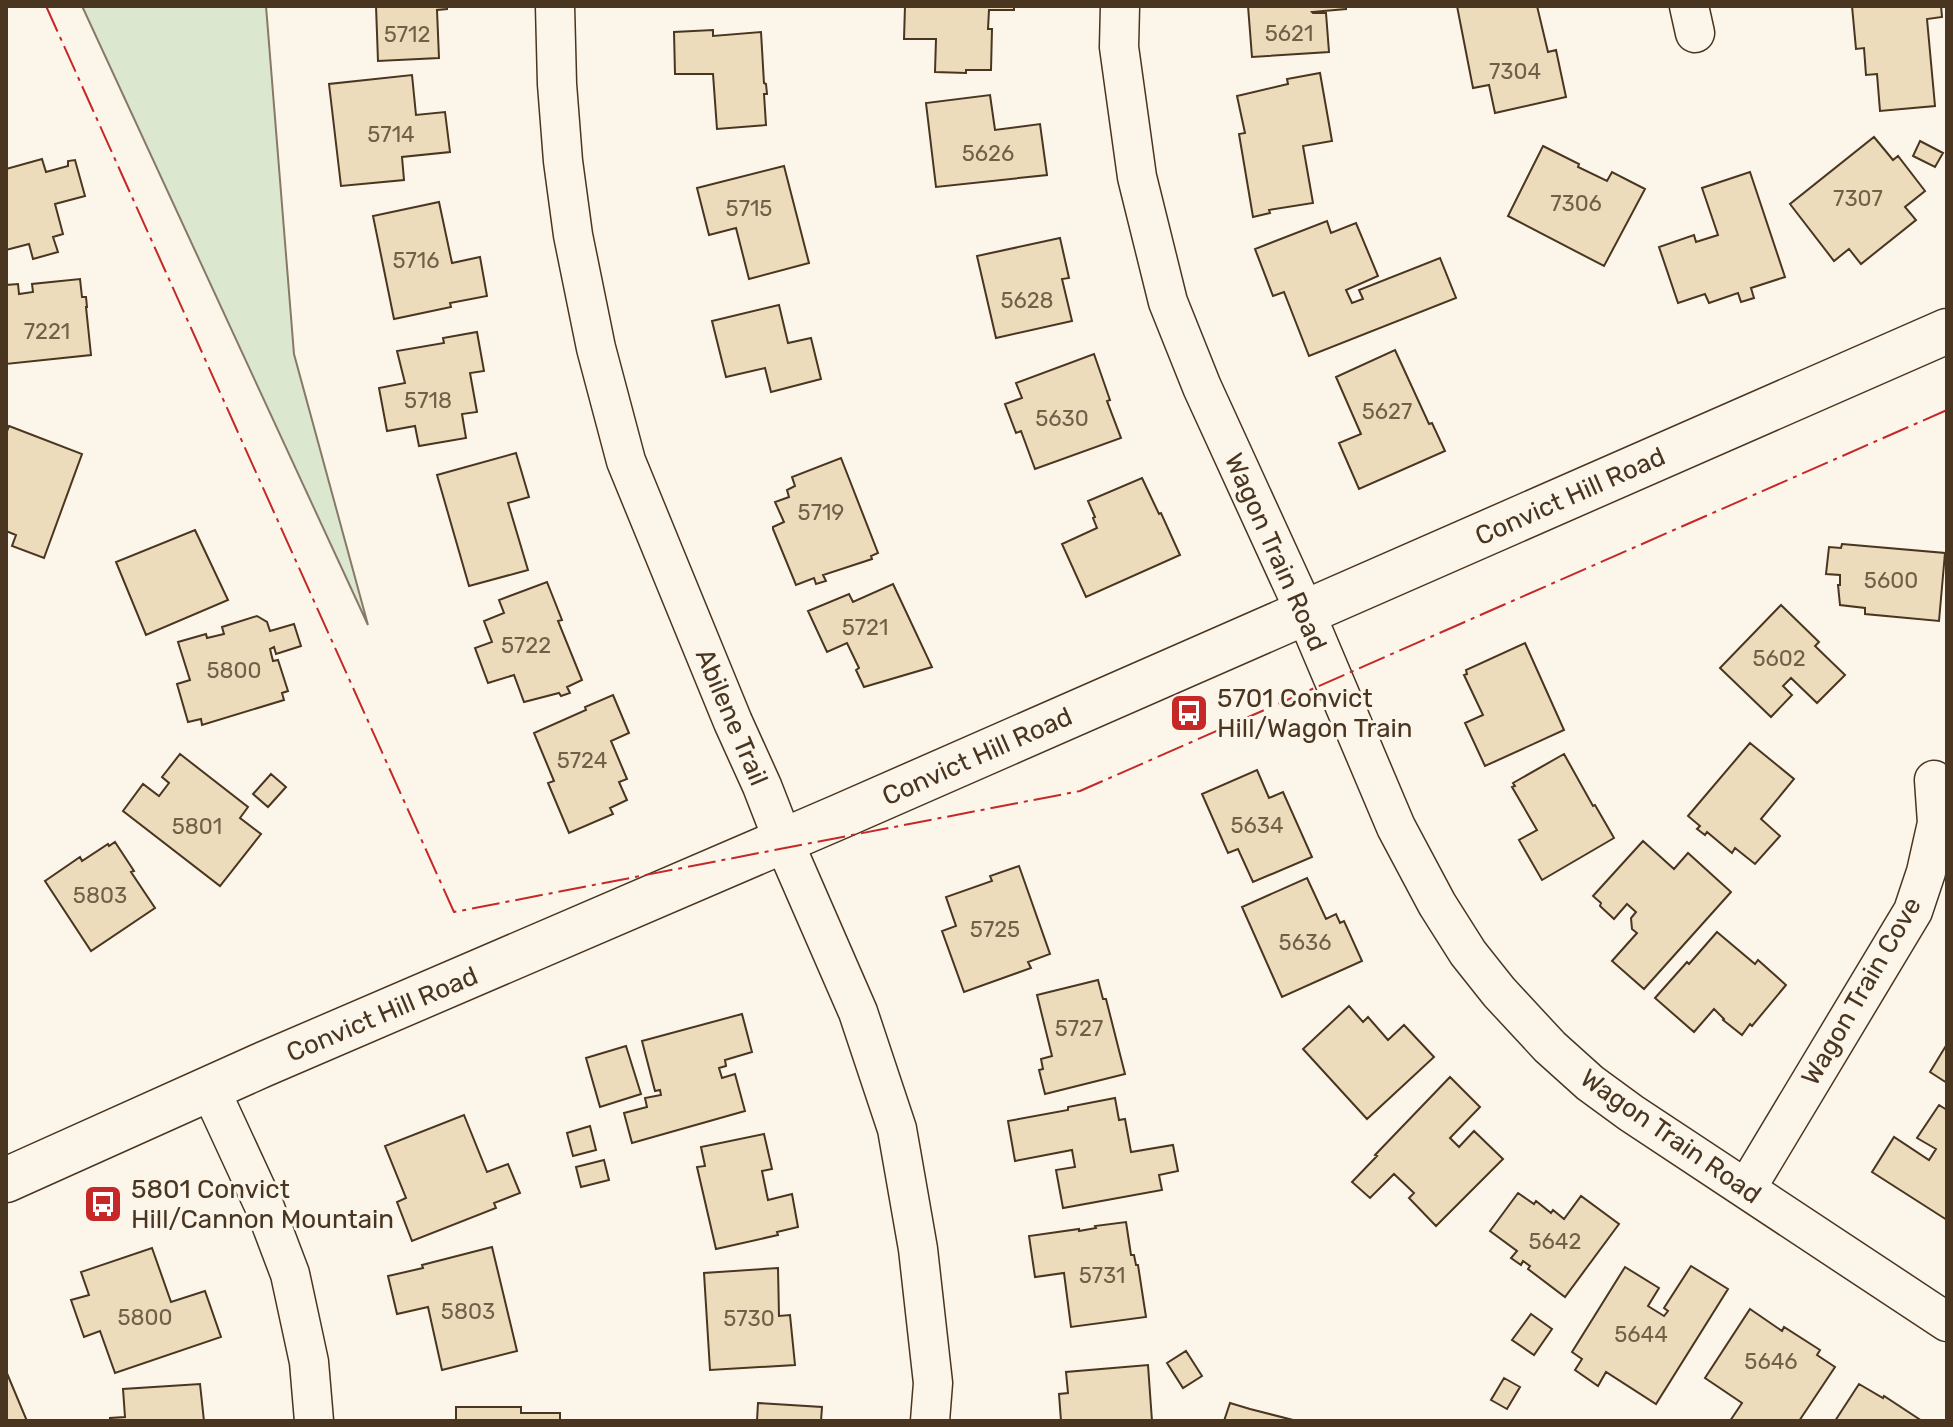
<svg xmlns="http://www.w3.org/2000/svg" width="1953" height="1427" viewBox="0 0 1953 1427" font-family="Rubik,sans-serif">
<rect width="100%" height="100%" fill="#fbf6e9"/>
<path fill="#dce7d0" stroke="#887966" stroke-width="2" d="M82,6h184l28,348 74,271z"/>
<path fill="#ecdcbc" stroke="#4a3520" stroke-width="2" d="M376,6h71v3l-10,1 2,48 -61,3z
M905,6h109v4h-25l-1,19h4l-1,41h-25v3l-31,-1 1,-33h-32z
M1248,6h98v3l-34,3 1,1h13l3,39 -77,5z
M1457,6h80l11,46 8,-2 10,47 -71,16 -6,-28 -16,3z
M1852,6h89l1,11 -15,2 8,87 -55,5 -3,-37 -11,1 -2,-27 -8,1z
M713,30v6l48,-4 3,51 2,1 1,10h-3l2,31 -49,4 -4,-55h-38l-1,-42z
M1320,73l12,68 -29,5 10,57 -44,7 1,3 -17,4 -14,-83 6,-1 -8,-37 51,-12 -1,-5z
M412,75l4,40 29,-3 5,40 -48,5 2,23 -63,6 -12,-102z
M990,95l5,35 45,-6 7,51 -111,12 -10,-84z
M1874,137l19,23 5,-4 27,35 -20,16 11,13 -55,44 -12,-15 -15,12 -44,-57z
M1920,141l23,12 -8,14 -22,-11z
M1543,146l36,18 -1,3 29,14 5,-9 33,17 -41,77 -96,-50z
M42,159l4,13 22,-6v-5l7,-1 10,36 -30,8 8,30 -10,3 5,15 -25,7 -4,-15 -23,6v-81z
M784,166l25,97 -60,16 -13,-51 -27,7 -12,-47z
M1750,172l35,105 -34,11 3,10 -13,4 -3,-9 -29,10 -4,-9 -27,9 -19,-56 35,-12 2,7 22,-7 -16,-47z
M439,202l13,61 28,-6 7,39 -37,7 1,4 -57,12 -21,-103z
M1327,221l4,12 25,-10 22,53 -32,14 6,13 11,-4 -4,-9 81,-32 16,40 -147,58 -25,-64 -11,4 -18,-47z
M1060,238l9,40 -7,1 10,42 -76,17 -19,-82z
M80,279l2,18h4l1,10h-1l5,48 -85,9v-79l12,-1 1,10 14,-2 -1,-8z
M779,305l9,38 23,-5 10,41 -50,13 -6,-24 -39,9 -14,-56z
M477,332l7,39 -14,2 7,39 -15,2 4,24 -47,8 -4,-20 -28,5 -8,-43 26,-5 -8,-32 47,-8 -1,-5z
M1395,350l34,74 3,-1 13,28 -86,38 -20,-46 22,-9 -25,-57z
M1094,354l16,46 -3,1 14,37 -86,31 -14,-38 -5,2 -11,-29 17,-6 -6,-15z
M9,426l73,28 -38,104 -32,-12 4,-11 -10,-4v-97z
M516,453l13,44 -21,6 20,67 -59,16 -32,-111z
M841,458l37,95 -7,3 1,3 -49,16 3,6 -10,3 -2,-6 -18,7 -23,-56v-2l11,-5 -9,-20 14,-5 -2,-7 8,-4 -3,-9z
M1142,478l17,36 2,-1 19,42 -94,42 -24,-53 35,-16 -4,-10 2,-1 -7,-16z
M195,530l33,70 -82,35 -30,-73z
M1842,544l103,9 -6,68 -74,-7v-6l-25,-3 -2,-20h2v-10l-14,-1 3,-27 12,1z
M547,582l15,38 -4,1 24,59 -15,7 3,6 -9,3 -2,-3 -35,9 -10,-27 -26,8 -13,-35 17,-6 -8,-21 20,-8 -5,-13z
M893,584l39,83 -68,20 -8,-17 3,-2 -12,-25 -20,9 -19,-41 41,-17 4,8z
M1781,605l38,37 -4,4 30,29 -28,28 -26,-25 -8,8 9,9 -21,22 -51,-49z
M257,616l10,6 3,9 24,-7 7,22 -25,8 -2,-7 -4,2 3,12 5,-1 10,31 -6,2 2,7 -82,25 -1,-6 -13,3 -11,-38 13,-4 -12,-38 28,-8 1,4 17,-4 -2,-7z
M1525,643l39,87 -79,36 -20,-43 18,-8 -19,-40 3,-1 -1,-4z
M613,695l16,38 -18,8 16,38 -8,3 8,18 -17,8 3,6 -44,19 -21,-50 6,-2 -20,-48 52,-23 -1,-3z
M1750,743l44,36 -33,40 19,17 -25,28 -20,-16 -3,5 -25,-21 -2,3 -8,-6 3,-3 -12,-10z
M180,754l68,53 -8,11 21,16 -41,52 -97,-75 20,-27 16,12 10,-13 -7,-6z
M1564,754l29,52 2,-1 19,33 -72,42 -23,-40 18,-10 -25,-43 3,-1 -2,-3z
M1257,770l12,28 14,-6 29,65 -59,25 -15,-33 -10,4 -26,-59z
M271,774l15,13 -18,20 -15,-13z
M1643,841l31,28 14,-16 43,39 -87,97 -32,-28 25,-28 -5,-4 -1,-11 5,-6 -9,-8 -13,15 -14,-13 1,-3 -8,-7z
M115,842l19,29 -3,1 24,36 -64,43 -46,-70 35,-24 2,4 26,-17 1,2z
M1019,866l31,88 -22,8 3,6 -67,24 -22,-61 14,-5 -10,-29 46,-16 -2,-5z
M1307,878l19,41 10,-5 4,9 4,-2 18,40 -80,36 -40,-90z
M1717,932l38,32 3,-4 28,25 -34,41 -2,-2 -8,11 -19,-15 1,-1 -10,-10 -20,23 -39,-34 32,-36 2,2z
M1098,980l5,19h3l19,75 -80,20 -6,-24 4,-1 -2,-10 11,-3 -15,-61z
M1349,1006l14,16 5,-5 20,23 16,-15 30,32 -67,62 -64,-70z
M742,1014l10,38 -27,8 1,6 -7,2 3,10 13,-4 10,37 -113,32 -8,-30 23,-6 -2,-9 16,-3 -1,-5 -5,1 -13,-50z
M1947,1044v39l-17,-11z
M626,1046l15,48 -41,13 -14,-49z
M1450,1077l30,30 -30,31 9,9 15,-16 29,28 -67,67 -27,-28 5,-5 -20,-19 -24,24 -18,-16 25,-26 -2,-1z
M1115,1098l4,22 6,-1 6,33 42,-7 5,26 -19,4 3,15 -99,18 -7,-38 19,-3 -3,-17 -57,11 -7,-40 60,-11v-3z
M1939,1105l8,5v110l-75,-48 22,-35 35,23 7,-11 -19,-11z
M464,1115l23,57 21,-8 12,29 -26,10 2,5 -84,33 -15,-39 9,-4 -21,-52z
M590,1126l6,24 -23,6 -6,-23z
M764,1134l8,35 -10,2 6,29 24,-6 6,33 -21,5 1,3 -62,14 -19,-82 8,-1 -4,-19z
M604,1160l5,20 -28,7 -5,-20z
M1518,1193l16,11 2,-3 15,12 2,-3 11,9 17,-23 38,28 -54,73 -37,-28 2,-3 -7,-5 -2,4 -10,-7 6,-7 -27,-20z
M1126,1222l5,33h3l2,10h2l8,52 -75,10 -7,-54 -29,4 -6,-41 50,-7v2l17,-3 -1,-2z
M492,1247l25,104 -75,19 -14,-63 -31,7 -9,-38 35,-8 -1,-3z
M152,1248l19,54 34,-11 16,46 -106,36 -15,-42 -16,6 -13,-37 18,-5 -8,-23z
M1691,1266l37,23 -72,115 -50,-32 -8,14 -23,-16 7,-11 -10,-7 53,-85 34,21 -11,18 16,10 4,-5 -4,-3z
M778,1268l1,48 11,-1 5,50 -85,5 -6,-97z
M1750,1309l32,22 2,-4 36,23 -3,5 18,12 -36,54h-69l12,-18 -37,-25z
M1531,1314l21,15 -18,26 -22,-15z
M1186,1351l16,25 -19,12 -16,-25z
M1148,1365l4,56h-91l-2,-27 9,-1 -2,-21z
M6,1371l21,50h-21z
M1504,1378l16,9 -13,22 -16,-9z
M200,1384l4,37h-94v-3l15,-1 -2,-28z
M1859,1384l24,14 1,-2 38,25h-87z
M758,1403l64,4 -1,14h-64z
M1230,1403l20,6 47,12h-73z
M456,1407h65v6h39v8h-104z"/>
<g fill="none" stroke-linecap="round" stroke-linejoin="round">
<defs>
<path id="street" d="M555,6l2,78 6,77 10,74 23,113 30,113 107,261 29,64 21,54 75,172 39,117 21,120 15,134 -3,38
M1120,6l-1,41 18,130 31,125 34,85 103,225 91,215 41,77 31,49 31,39 51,55 40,36 41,30 316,209
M1689,6l6,27
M210,1089l55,119 25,66 19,88 5,59
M1746,1189l167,-278 13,-39 11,-49 -3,-43"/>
<path id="secondary" d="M6,1180l256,-115 579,-249 1106,-485"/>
</defs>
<use href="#street" stroke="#4a3520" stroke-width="41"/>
<use href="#secondary" stroke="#4a3520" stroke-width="47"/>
<use href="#street" stroke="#fbf6e9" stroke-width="38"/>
<use href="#secondary" stroke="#fbf6e9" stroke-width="44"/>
<path stroke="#c62828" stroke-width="2" stroke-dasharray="28 6 4 6" stroke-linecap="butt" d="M46,6l408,906 626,-121 867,-381"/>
</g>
<defs>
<symbol id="bus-square" viewBox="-11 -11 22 22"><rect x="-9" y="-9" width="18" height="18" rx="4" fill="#c62828" stroke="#fbf6e9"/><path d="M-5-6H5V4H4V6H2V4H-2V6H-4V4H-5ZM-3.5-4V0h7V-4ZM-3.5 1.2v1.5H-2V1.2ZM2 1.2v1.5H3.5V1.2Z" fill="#fff"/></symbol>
</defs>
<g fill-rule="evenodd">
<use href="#bus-square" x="1167" y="691" width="44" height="44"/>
<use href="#bus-square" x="81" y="1182" width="44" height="44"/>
</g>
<g text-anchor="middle" stroke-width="6" stroke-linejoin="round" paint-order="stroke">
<g font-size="22" fill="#725f47">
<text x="1289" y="41">5621</text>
<text x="407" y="42">5712</text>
<text x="1515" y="79">7304</text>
<text x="391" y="142">5714</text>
<text x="988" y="161">5626</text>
<text x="1858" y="206">7307</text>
<text x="1576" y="211">7306</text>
<text x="749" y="216">5715</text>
<text x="416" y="268">5716</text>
<text x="1027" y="308">5628</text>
<text x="47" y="339">7221</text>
<text x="428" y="408">5718</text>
<text x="1387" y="419">5627</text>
<text x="1062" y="426">5630</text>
<text x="821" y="520">5719</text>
<text x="1891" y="588">5600</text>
<text x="865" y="635">5721</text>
<text x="526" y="653">5722</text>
<text x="1779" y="666">5602</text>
<text x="234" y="678">5800</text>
<text x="582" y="768">5724</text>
<text x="1257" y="833">5634</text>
<text x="197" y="834">5801</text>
<text x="100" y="903">5803</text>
<text x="995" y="937">5725</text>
<text x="1305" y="950">5636</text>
<text x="1079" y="1036">5727</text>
<text x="1555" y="1249">5642</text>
<text x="1102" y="1283">5731</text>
<text x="468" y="1319">5803</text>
<text x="145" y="1325">5800</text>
<text x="749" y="1326">5730</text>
<text x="1641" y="1342">5644</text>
<text x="1771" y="1369">5646</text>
</g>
<g font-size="26" fill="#4a3520" stroke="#fbf6e9">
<text transform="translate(1570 496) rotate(-24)" y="9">Convict Hill Road</text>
<text transform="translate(1276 552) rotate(66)" y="9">Wagon Train Road</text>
<text transform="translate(732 717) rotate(67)" y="9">Abilene Trail</text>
<text transform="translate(977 756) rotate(-24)" y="9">Convict Hill Road</text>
<text transform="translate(1861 991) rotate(-60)" y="9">Wagon Train Cove</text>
<text transform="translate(382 1014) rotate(-23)" y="9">Convict Hill Road</text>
<text transform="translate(1671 1136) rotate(35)" y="9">Wagon Train Road</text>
</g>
<g font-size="26" fill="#4a3520" stroke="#fbf6e9" text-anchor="start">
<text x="1217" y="707">5701 Convict<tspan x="1217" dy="30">Hill/Wagon Train</tspan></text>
<text x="131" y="1198">5801 Convict<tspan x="131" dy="30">Hill/Cannon Mountain</tspan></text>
</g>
</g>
<rect width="1953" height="1427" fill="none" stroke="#4a3520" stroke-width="16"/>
</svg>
